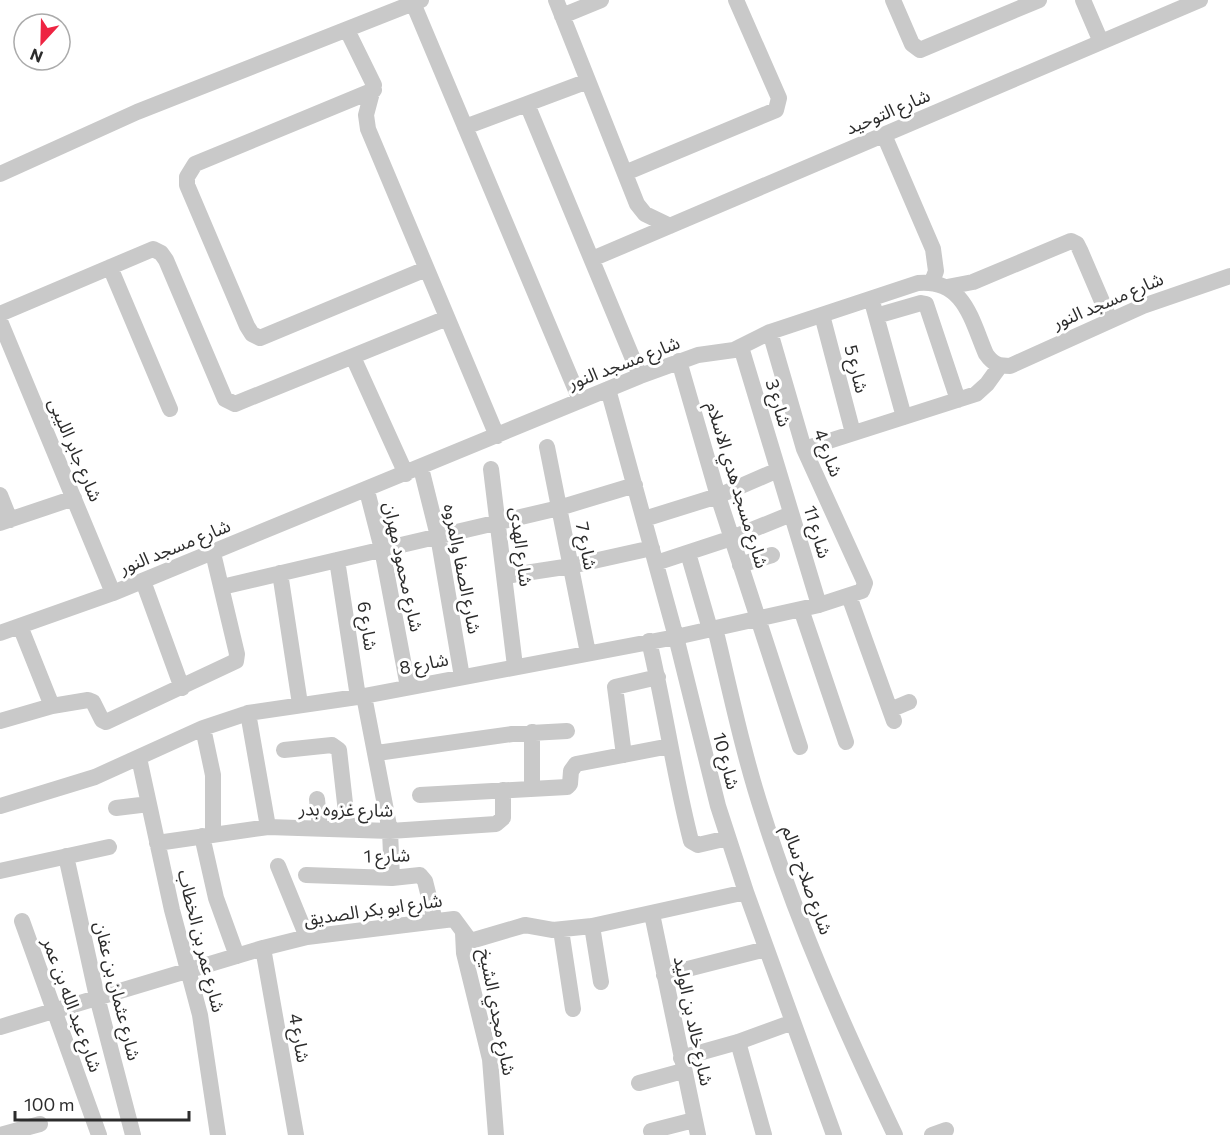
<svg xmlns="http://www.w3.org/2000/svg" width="1230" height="1135" viewBox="0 0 1230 1135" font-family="Commissioner,'Noto Sans Arabic',sans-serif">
<rect width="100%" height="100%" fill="#fff"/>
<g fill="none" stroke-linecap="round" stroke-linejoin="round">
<path stroke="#c9c9c9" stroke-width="16" d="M556,0l81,204 8,10 25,12
M893,0l19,44 8,6 119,-50
M1083,0l18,42
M413,3l167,397
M562,16l39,-16
M347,30l27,55 -8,30 2,14 129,307
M374,90l-179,74 -8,13v8l60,141 5,8 8,4 166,-69
M527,104l113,272
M465,127l123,-46
M884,135l49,114 3,22 -4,11
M625,173l151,-63 3,-12 -43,-98
M0,174l137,-62 284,-112
M592,259l608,-259
M110,267l60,142
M947,287l26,-5 98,-41 6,3 3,6 30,70
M873,305l31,112
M0,314l153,-65 8,4 5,7 59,139 10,5 212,-86
M822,315l31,118
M876,316l45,-13 5,1 32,96
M0,321l113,272
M741,347l78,258
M353,357l53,117
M679,361l39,135 82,251
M608,389l68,248 42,169 28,86 88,243
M547,447l41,206
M804,449l172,-55 11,-10 13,-18
M421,468l17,68 24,141
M491,469l24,197
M367,491l15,58 26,138
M0,495l10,25
M644,519l74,-23 60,-26
M0,523l74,-25
M688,553l22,76
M337,560l21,137
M656,563l76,-25 59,-24
M740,565l32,-10
M280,573l20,131
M505,576l66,-10 81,-18
M143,581l39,107
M222,587l337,-79 76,-23
M849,596l45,125
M801,609l45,133
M20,626l32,80
M715,628c15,62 28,125 48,186 35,111 82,216 132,321
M0,633l113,-40 527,-217 58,-21 36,-5 36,-18 148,-49c46,-4 53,36 68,71 7,10 12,12 24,12l133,-60 87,-30
M649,641c16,67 25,134 42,200l7,4 30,-7
M364,696l26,135 2,47
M890,710l19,-8
M248,713l20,114
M0,721l52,-15 36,-6 5,2 9,18 4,2 130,-61 1,-7 -24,-101
M203,728l10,47v60
M284,750l48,-5 7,5 9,80
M377,753l135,-19 55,-3
M624,755l-9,-68 43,-10
M139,758l33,152 28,105 18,120
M532,789v-57
M420,795l147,-8 3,-3 1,-13 5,-7 94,-18
M317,799l3,30
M0,806l95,-29 108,-49 45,-15 116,-17 312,-59 143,-32 43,-14 3,-8 -61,-134 -34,-117
M116,808l33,-4
M202,836l14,62 21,58
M157,843l111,-16 122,4 106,-7 7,-6v-28
M66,856l31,141 36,138
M278,866l29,71
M0,871l109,-24
M306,875l86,3 28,-3 5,6 10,40
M652,914l46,221
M22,921l77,214
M592,926l9,56
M561,930l12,79
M463,933l1,20 26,106 6,76
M263,948l33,187
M664,975l102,-26
M0,1027l263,-79 44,-11 147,-18 14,19 6,2 51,-15 28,5 39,-4 154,-34
M738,1042l26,93
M681,1058l57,-16 55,-20
M639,1083l44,-12
M651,1131l43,-11
M0,1135l40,-11
M932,1135l14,-5"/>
</g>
<g text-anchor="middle" stroke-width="6" stroke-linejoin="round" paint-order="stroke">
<g font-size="18" fill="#2c2c2c" stroke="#fff">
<text transform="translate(888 112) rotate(-23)" y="6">شارع التوحيد</text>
<text transform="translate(1108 301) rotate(-23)" y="6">شارع مسجد النور</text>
<text transform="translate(624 363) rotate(-21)" y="6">شارع مسجد النور</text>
<text transform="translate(856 369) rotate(76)" y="6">شارع 5</text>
<text transform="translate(778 403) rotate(73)" y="6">شارع 3</text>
<text transform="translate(75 450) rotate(67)" y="6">شارع جابر الليبى</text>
<text transform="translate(828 453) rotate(69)" y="6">شارع 4</text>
<text transform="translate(737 485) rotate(73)" y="6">شارع مسجد هدي الاسلام</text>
<text transform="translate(817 532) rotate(73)" y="6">شارع 11</text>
<text transform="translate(586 546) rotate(79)" y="6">شارع 7</text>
<text transform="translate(175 547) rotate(-22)" y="6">شارع مسجد النور</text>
<text transform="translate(521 547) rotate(83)" y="6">شارع الهدى</text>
<text transform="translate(403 567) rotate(78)" y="6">شارع محمود مهران</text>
<text transform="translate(462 569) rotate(79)" y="6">شارع الصفا والمروه</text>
<text transform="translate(367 626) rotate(81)" y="6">شارع 6</text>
<text transform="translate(424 664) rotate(-11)" y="6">شارع 8</text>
<text transform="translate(726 761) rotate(75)" y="6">شارع 10</text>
<text transform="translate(346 810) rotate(1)" y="6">شارع غزوه بدر</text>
<text transform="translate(387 856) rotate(-2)" y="6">شارع 1</text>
<text transform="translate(807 880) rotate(70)" y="6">شارع صلاح سالم</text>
<text transform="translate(373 910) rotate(-8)" y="6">شارع ابو بكر الصديق</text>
<text transform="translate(201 941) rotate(76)" y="6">شارع عمر بن الخطاب</text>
<text transform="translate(117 991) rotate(76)" y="6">شارع عثمان بن عفان</text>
<text transform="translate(72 1005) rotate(70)" y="6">شارع عبد الله بن عمر</text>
<text transform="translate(497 1012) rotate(79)" y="6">شارع مجدي الشيخ</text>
<text transform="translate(693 1021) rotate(78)" y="6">شارع خالد بن الوليد</text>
<text transform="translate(299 1038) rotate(80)" y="6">شارع 4</text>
</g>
</g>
<g transform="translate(42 42) rotate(202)"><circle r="28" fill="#ffffff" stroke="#ababab" stroke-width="1.5"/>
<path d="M0-4.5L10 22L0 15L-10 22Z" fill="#ee2442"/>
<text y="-9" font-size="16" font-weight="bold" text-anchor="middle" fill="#2c2c2c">N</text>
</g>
<path d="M15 1111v9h174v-9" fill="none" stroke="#2c2c2c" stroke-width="3"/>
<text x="24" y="1111" font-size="18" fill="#2c2c2c" stroke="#ffffff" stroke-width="4.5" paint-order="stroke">100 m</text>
</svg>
